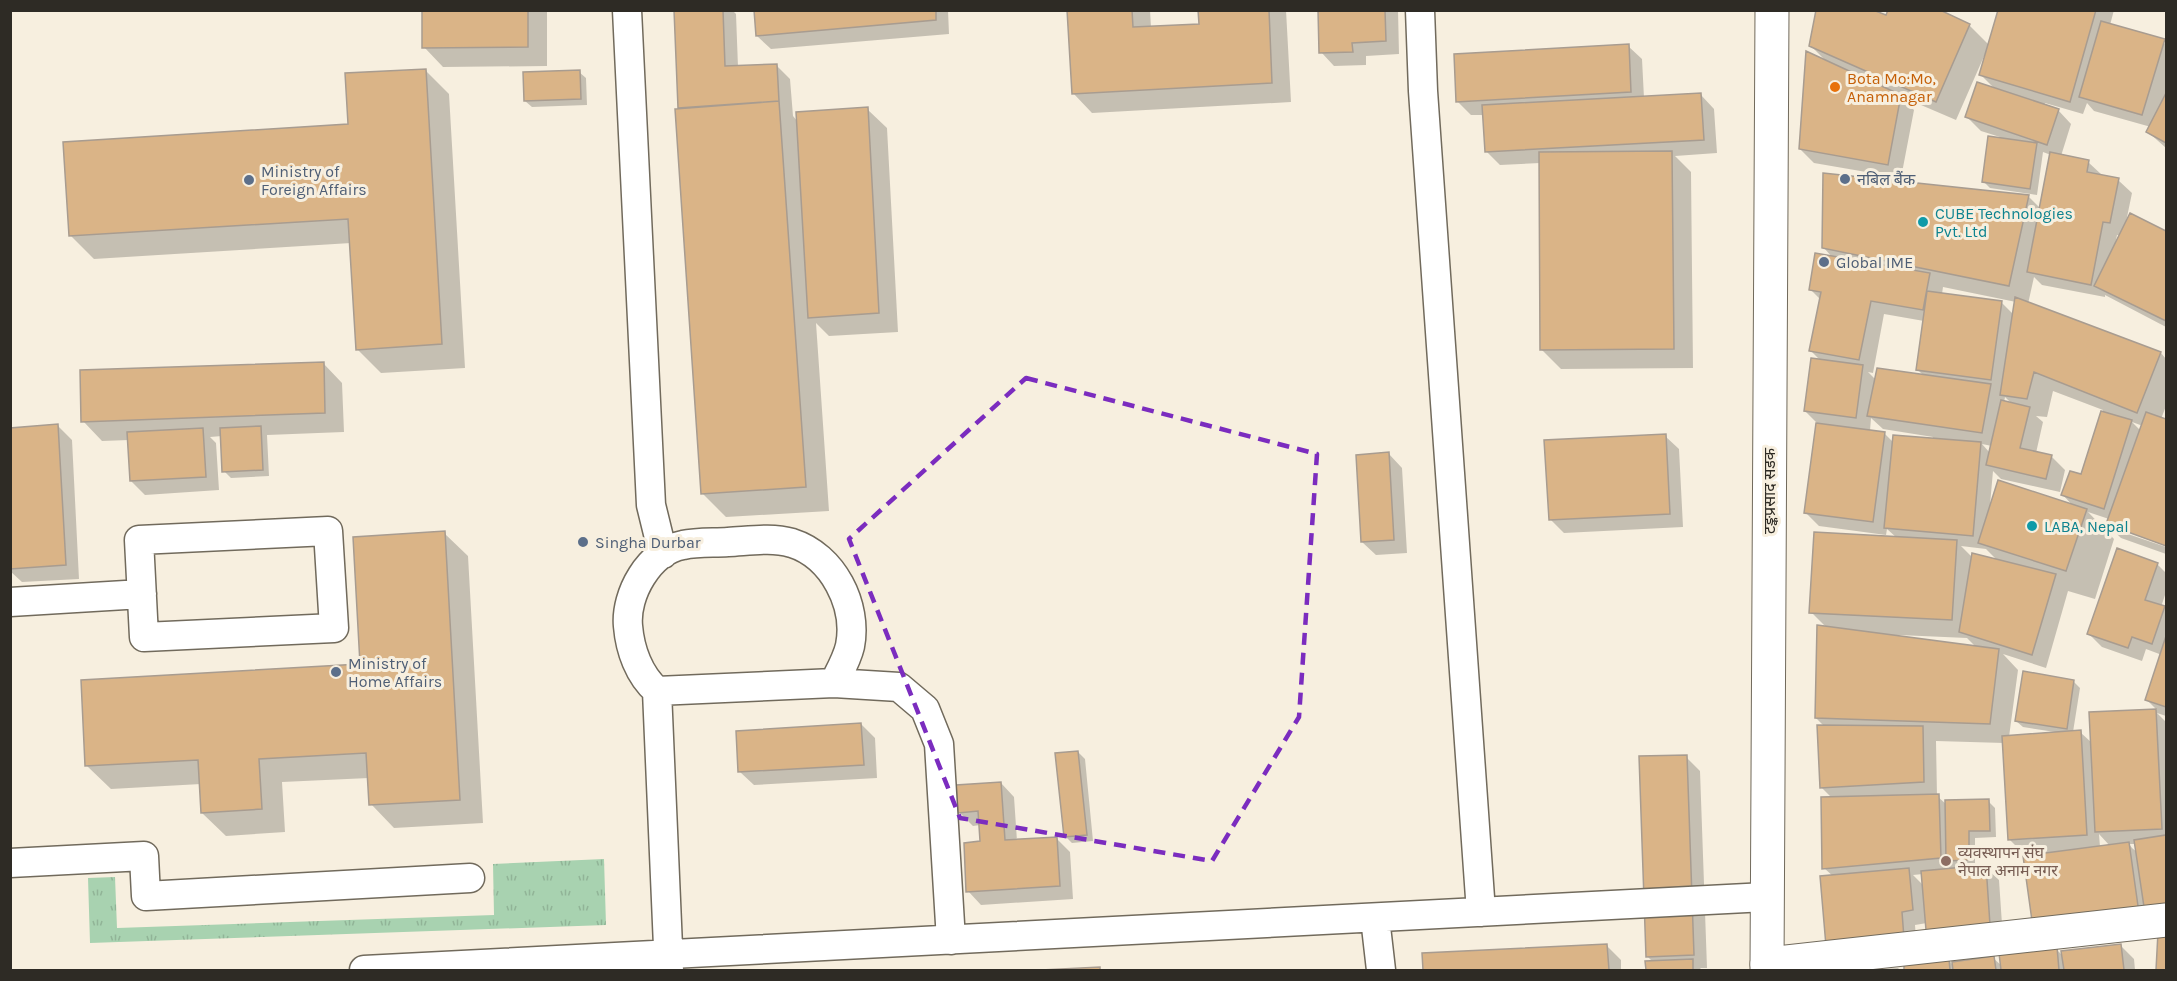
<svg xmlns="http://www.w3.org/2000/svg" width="2177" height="981" viewBox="0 0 2177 981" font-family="Karla,'Noto Sans Devanagari',sans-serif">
<defs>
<pattern id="grass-tufts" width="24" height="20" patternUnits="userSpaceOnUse" patternTransform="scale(1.5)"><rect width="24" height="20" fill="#a8d2b0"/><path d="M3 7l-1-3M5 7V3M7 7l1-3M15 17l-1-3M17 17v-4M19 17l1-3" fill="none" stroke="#91b497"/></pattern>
</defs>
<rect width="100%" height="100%" fill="#f7efdf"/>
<path fill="url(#grass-tufts)" d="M604,859l2,66 -516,18 -2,-65 27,-1 2,51 377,-13 -1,-51z"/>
<path fill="#0003" fill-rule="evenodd" d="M424,10h123v56l-104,1 -19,-20z
M676,10h56l4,4 2,53 38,-2 14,14 3,37 5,6 69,-13 20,19 11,204 -69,4 -13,-13 13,188 -103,6 -24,-24z
M755,10h193l1,24 -178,15 -14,-13z
M1069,10h81l1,18 50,-2 -1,-16h86l5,92 -199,11 -19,-20z
M1319,10h79l1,44 -33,2v9l-32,1 -13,-14z
M1999,10h115l-4,15 56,19v104l-18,-16 3,-5 -57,-16 -7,-8 -4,11 -38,-11 -1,3 14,4 13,14 -10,32 27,6 14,13 16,5 14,13 -6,29 5,-7 35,18v94l-61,-32v2l-63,-12 -8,-8 -6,27 133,49 5,6v47l-5,13 5,2v123l-44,-16v4l44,15v7l-45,-16 -14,-14 2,-5 -21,-7 26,27 -19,60 -27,-8 -22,77 -43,-14 15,16 -9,67 46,-5 -32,-5 -7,-6 57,-40 7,7 -7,44h7l12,11 -2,-29 67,-4 -10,-10 15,-45 -16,-6 -4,12 -40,-14 -14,-14 30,-83 40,15 8,8v19l-5,15 5,3v106l-9,-3 9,9v210l-121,-80 -22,1 -13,-13 -6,-97 -68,-2 1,55 10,9 41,-4 7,7 1,29 -21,1v30l10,-1 14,13 4,59 -76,-16 -12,2 2,27 -93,-84 8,-70 -11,-11 4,-60 -9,-9 11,-90 -16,-16 86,-74 -10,-9 -1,6 -67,-9 -14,-14 12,-89 -12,-12 16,-50 -10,-10 10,-51 -11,-11 23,-31 -9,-10 203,-53 14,14 10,-54 -8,-3 -6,43 -47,-7 -7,-7 17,-44 -19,-6 -14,-14 29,-27 -15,-15 4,-21 -29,66 -56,-24 14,14 -13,68 -87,-15 -14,-14 26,-88 -15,-15 76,-29 82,8 20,20zM2117,235l4,1 -6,9zM1943,287l73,15 -2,13 -13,-13 -59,-8zM1884,314l40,7 -6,49 6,6 -48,4 -8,-8 5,1zM2053,391l50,19 -21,66 -19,19 11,12 -84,-2 3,-34 8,8 59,13 5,-22 -14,-14 -15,-3 7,-31 -7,-6 11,1zM2005,397l8,8 -9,-2zM1871,418l12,11 50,8 -1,2 -39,3 -9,-9 -14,-2zM2132,422l11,4 -2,5zM1982,444l10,2 -2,7zM1961,546l25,3 12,12 -25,-3zM1899,635l68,3 9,9 -77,-10zM2099,834l11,12 -10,1zM2129,844h7l2,9 -6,-5zM1923,874l1,12 -11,-11z
M1628,46l14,13 2,39 57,-3 13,14 3,44 -42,3 16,16 2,196 -132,1 -20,-20 -1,-186 -40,2 -14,-14 -2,-36h-13l-14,-14z
M426,71l23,23 16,274 -84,5 -24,-24 -6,-106 -257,16 -24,-24 280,-110z
M579,72l7,6 1,27 -55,2 -7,-6z
M323,363l19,20 2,49 -77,3 2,41 -38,2 -7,-7 -2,-35 -12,1 6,6 3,47 -74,5 -14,-14 -2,-41 -27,1 -19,-20z
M58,426l14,14 7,139 -57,3 -12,-11v-142z
M1665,436l14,13 4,78 -119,6 -14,-14z
M1389,454l13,14 5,85 -31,2 -14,-13z
M444,533l24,23 15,267 -89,5 -23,-24 -2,-26 -87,4 3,50 -59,4 -24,-23 -1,-29 -90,5 -24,-23 274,-101z
M861,724l14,14 2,40 -123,7 -14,-13z
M1078,752l7,7 8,82 -21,2 -7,-7z
M1686,757l14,14 7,197h-7l2,2h-55v-8h6l-6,-6z
M1001,783l13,14 3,44 39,-3 14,14 3,47 -92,6 -13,-14 13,-48 -1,-18 -7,1 -14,-14z
M2159,934h7v36h-9z
M2120,945l14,14 1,11h-229l-1,-7 44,-3 3,4 41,-6 9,8 54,-17 7,7z
M1607,946l14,14v10h-196l-1,-15z
M1898,968l2,2h-32z"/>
<path fill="#dab487" stroke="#a89c90" stroke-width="1.5" d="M422,10h106v37l-106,1z
M674,10h49l2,56 52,-2 2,37 -101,7z
M754,10h182v10l-180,16z
M1067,10h65l1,17 66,-3 -1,-14h71l3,73 -200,11z
M1318,10h67l1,31 -34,2 1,9 -34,1z
M1816,10h57l13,5 2,-5h52l30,14 -34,78 -127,-56z
M1998,10h98l-26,92 -91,-27z
M2101,21l64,18 -23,76 -63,-18z
M1629,44l2,48 -175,10 -2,-48z
M1806,51l95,44 -13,70 -89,-16z
M426,69l16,275 -86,6 -8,-131 -279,17 -6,-94 285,-18 -3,-51z
M580,70l1,29 -57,2 -1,-29z
M1977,82l82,27 -12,36 -82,-28z
M1701,93l3,47 -219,12 -3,-47z
M2166,93v50l-20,-11z
M779,101l27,386 -105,7 -26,-385z
M868,107l11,206 -71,5 -12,-206z
M1988,136l49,7 -7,46 -48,-7z
M1672,151l2,198 -134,1 -1,-198z
M2050,152l39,8 -2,12 32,6 -9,45 -7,-1 -12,63 -64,-13z
M1823,173l206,22 -20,91 -187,-38z
M2130,213l36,18v90l-72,-35z
M1815,253l115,20 -7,37 -52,-9 -12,59 -50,-9 12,-59 -12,-2z
M1927,291l75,10 -11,79 -75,-10z
M2015,297l146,55 -24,61 -103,-41 -7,27 -27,-4z
M1811,358l52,7 -7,53 -52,-7z
M324,362l1,51 -244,9 -1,-52z
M1877,368l114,16 -9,49 -115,-17z
M2001,400l29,7 -10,41 32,7 -6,24 -60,-14z
M2101,411l31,9 -28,89 -43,-14 9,-24 11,3z
M2146,412l20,7v127l-60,-22z
M1816,423l69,9 -12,90 -69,-9z
M58,424l8,141 -56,4v-141z
M261,426l2,44 -41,2 -2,-44z
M203,428l3,49 -76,4 -3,-49z
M1666,434l4,80 -121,6 -5,-80z
M1893,435l88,7 -8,94 -89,-8z
M1389,452l5,88 -33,2 -5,-87z
M1998,480l89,29 -21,62 -88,-28z
M445,531l15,269 -91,5 -3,-52 -107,6 3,50 -61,4 -3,-53 -113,6 -4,-86 279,-16 -7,-127z
M1814,532l143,8 -5,80 -143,-7z
M2117,548l41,15 -13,37 20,6 -13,38 -20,-7 -4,11 -41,-14z
M1972,553l84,21 -24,81 -73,-23z
M1817,625l182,24 -9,75 -175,-6z
M2166,636v71l-21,-7z
M2023,671l51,9 -7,49 -52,-8z
M2156,709l6,120 -67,3 -6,-120z
M861,723l3,42 -126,7 -2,-41z
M1817,725l106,1 1,56 -104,6z
M2081,730l6,105 -79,5 -6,-104z
M1078,751l9,84 -23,2 -9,-84z
M1687,755l7,200 -48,2 -7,-201z
M1001,782l4,58 52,-3 3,49 -94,6 -2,-49 16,-2 -2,-30 -20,2 -2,-28z
M1939,794l2,64 -119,11 -1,-72z
M1989,799l1,32h-21v29l-23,1 -1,-61z
M2166,835v81l-20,4 -12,-80z
M2129,842l10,71 -106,15 -10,-72z
M1986,865l4,60 -64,5 -5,-59z
M1909,868l4,42 -11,2 2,26 -78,8 -6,-70z
M2158,932l8,1v37h-10z
M1607,944l2,26h-186l-1,-17z
M2121,944l3,26h-60l-3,-19z
M2057,947l2,23h-58l-2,-17z
M1994,956l2,14h-43l-1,-8z
M1693,959v11h-47l-1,-9z
M1949,959l1,11h-46v-8z
M1100,967v3h-59z"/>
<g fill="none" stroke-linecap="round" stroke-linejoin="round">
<defs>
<path id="service" d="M627,10l24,495 12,49
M1420,10l3,81 58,821
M328,531l6,97 -190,9 -5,-97z
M10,602l132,-8
M657,691c-18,-16 -27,-41 -29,-65 -3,-31 21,-75 55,-81 14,-3 30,-2 45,-3 21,-1 43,-5 64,1 41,13 66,62 58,103 -3,13 -10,25 -16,37
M10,863l134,-7 2,40 324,-18
M1375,918l6,52
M364,970l1402,-73
M669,970l-12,-279 177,-8 65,4 26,22 14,35 12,196"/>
<path id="minor" d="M1767,964l399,-44"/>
<path id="tertiary" d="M1767,970l5,-960"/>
</defs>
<use href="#service" stroke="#716a5c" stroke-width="31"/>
<use href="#minor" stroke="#716a5c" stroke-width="35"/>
<use href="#tertiary" stroke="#716a5c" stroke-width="35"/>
<use href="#service" stroke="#fff" stroke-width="28"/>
<use href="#minor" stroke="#fff" stroke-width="33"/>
<use href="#tertiary" stroke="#fff" stroke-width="33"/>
</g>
<path fill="none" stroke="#7b2cbf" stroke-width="4.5" stroke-dasharray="12 8" stroke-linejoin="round" d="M1026,378l291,76 -18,263 -87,144 -252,-43 -111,-279z"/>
<circle fill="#e8710a" stroke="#f7efdf" stroke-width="2" cx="1835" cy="87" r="6"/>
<g fill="#5c6f8a" stroke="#f7efdf" stroke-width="2">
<circle cx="1845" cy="179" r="6"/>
<circle cx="249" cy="180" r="6"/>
<circle cx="1824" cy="262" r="6"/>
<circle cx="583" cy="542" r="6"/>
<circle cx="336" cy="672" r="6"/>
</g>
<g fill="#0f9aa8" stroke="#f7efdf" stroke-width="2">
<circle cx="1923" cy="222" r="6"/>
<circle cx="2032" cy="526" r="6"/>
</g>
<circle fill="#8d6e63" stroke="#f7efdf" stroke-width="2" cx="1946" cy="861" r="6"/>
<g text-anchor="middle" stroke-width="6" stroke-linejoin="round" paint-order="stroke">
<g font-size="16" fill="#c56008" stroke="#f7efdf" text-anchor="start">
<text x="1847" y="84">Bota Mo:Mo,<tspan x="1847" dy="18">Anamnagar</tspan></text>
</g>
<g font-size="16" fill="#4e5e75" stroke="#f7efdf" text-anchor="start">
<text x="261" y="177">Ministry of<tspan x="261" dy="18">Foreign Affairs</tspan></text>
<text x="1857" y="185">नबिल बैंक</text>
<text x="1836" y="268">Global IME</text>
<text x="595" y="548">Singha Durbar</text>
<text x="348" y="669">Ministry of<tspan x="348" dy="18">Home Affairs</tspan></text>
</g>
<g font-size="16" fill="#0d838f" stroke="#f7efdf" text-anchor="start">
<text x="1935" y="219">CUBE Technologies<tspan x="1935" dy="18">Pvt. Ltd</tspan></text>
<text x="2044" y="532">LABA, Nepal</text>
</g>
<g font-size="16" fill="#2e2b25" stroke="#f7efdf">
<text transform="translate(1769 491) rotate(-90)" y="6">टङ्कप्रसाद सडक</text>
</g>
<g font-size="16" fill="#785e54" stroke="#f7efdf" text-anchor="start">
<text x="1958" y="858">व्यवस्थापन संघ<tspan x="1958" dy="18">नेपाल अनाम नगर</tspan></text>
</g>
</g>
<rect width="2177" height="981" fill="none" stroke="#2e2b25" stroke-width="24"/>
</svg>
